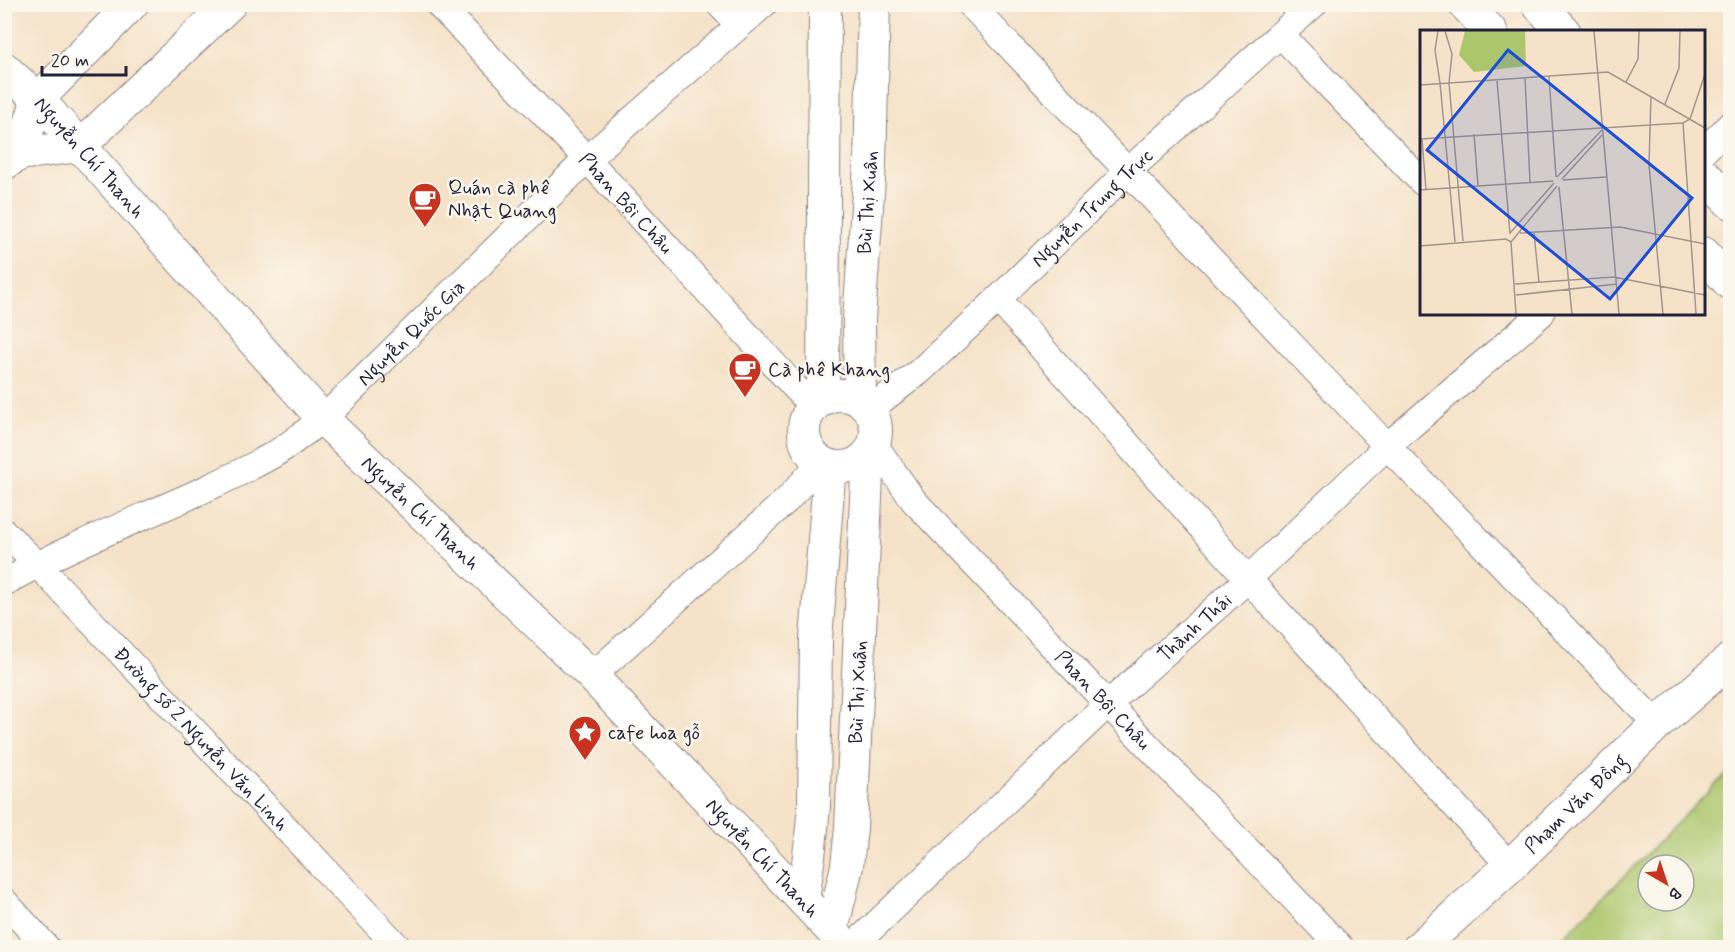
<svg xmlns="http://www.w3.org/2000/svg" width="1735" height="952" viewBox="0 0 1735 952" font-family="Mynerve,sans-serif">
<rect width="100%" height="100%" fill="#fbf7ec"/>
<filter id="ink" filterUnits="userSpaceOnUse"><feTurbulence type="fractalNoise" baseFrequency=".0167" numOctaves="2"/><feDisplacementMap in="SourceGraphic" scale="12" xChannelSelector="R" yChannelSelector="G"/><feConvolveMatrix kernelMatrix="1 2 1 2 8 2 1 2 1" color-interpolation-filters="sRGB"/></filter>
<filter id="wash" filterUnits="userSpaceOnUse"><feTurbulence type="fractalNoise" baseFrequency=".008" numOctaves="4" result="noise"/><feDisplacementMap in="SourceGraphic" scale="24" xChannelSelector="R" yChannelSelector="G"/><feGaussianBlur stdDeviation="1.35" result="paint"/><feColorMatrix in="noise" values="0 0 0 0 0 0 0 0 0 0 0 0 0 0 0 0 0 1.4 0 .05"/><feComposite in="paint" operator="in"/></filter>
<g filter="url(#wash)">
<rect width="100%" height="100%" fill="#f5e2c8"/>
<path fill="#acc66c" stroke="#677454" stroke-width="1.5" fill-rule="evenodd" d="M1730,770v177h-162l-7,-7zM1648,865h36v36h-36z"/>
</g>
<g filter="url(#ink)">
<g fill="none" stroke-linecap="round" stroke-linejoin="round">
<defs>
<g id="minor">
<path id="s1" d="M438,4l149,155 225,247"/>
<path d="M719,4l20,21"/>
<path d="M970,4l417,442 270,278"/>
<path d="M1281,35l141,147"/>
<path d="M1704,151l26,-26"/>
<path d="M998,299l250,280 262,287"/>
<path id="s2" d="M870,409l49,-37 79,-73 130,-128 186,-167"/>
<path id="s3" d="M874,444l40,57 427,447"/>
<path id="s4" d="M4,532l33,32 362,384"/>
<path id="s5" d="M4,583c85,-49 181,-79 267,-127 18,-10 35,-25 52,-37l264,-260 177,-155"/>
<path d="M592,676l195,-176 34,-38"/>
<path d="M4,901l43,47"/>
<path id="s6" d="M851,948l258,-245 139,-124 139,-133 154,-132"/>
</g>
<g id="tertiary">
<path id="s7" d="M4,68l34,31 42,47 243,273 269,257 256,272"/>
<path d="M20,154l18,-55 94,-95"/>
<path d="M4,164l16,-10 60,-8 150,-142"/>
<circle cx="840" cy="431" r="36"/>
<path d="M823,398l2,-394"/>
<path id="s8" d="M860,400l-1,-81 11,-154 4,-161"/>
<path d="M803,900l7,-52 4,-42 2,-167 14,-173"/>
<path id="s9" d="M832,930l15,-64 4,-38 17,-374"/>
</g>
<g id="secondary">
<path d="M1465,4l26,28"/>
<path d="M1538,4l26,28"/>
<path d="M1704,175l26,27"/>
<path d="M1704,254l26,29"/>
<path id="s10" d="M1419,948l91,-82 147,-142 73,-64"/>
</g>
</defs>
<use href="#minor" stroke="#8c8282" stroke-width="28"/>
<use href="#tertiary" stroke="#8c8282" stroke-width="34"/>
<use href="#secondary" stroke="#8c8282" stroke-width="35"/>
<use href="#minor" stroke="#fff" stroke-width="26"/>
<use href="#tertiary" stroke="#fff" stroke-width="32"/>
<use href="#secondary" stroke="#fff" stroke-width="33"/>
</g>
</g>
<defs>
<symbol id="cafe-pin" viewBox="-11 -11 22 30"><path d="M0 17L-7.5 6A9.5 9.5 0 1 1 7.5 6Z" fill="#c8321e" stroke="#fbf7ec"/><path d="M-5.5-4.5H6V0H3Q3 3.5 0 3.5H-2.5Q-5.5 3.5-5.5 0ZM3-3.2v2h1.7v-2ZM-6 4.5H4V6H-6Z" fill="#fff"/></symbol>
<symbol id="sight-pin" viewBox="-11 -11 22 30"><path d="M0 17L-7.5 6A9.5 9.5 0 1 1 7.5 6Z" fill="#c8321e" stroke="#fbf7ec"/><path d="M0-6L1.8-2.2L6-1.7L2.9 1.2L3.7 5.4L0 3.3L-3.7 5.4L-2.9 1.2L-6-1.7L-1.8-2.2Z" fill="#fff"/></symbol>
</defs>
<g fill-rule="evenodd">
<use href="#cafe-pin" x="406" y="180" width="38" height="52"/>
<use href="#cafe-pin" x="726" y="350" width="38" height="52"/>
<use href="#sight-pin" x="566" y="713" width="38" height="52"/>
</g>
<g text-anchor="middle" stroke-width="5" stroke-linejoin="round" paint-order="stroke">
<g font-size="20" fill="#22223b" stroke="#fbf7ec">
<text dy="7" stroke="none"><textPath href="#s7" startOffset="124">Nguyễn Chí Thanh</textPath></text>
<text dy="7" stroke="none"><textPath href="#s8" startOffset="198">Bùi Thị Xuân</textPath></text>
<text dy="7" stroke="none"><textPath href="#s1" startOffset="274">Phan Bội Châu</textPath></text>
<text dy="7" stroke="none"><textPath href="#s2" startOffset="300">Nguyễn Trung Trực</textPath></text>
<text dy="7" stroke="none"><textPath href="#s5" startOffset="483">Nguyễn Quốc Gia</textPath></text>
<text dy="7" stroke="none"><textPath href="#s7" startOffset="610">Nguyễn Chí Thanh</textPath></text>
<text dy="7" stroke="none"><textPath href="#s6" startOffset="470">Thành Thái</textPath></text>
<text dy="7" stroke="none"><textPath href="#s9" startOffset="240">Bùi Thị Xuân</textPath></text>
<text dy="7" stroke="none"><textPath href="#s3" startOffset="344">Phan Bội Châu</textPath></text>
<text dy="7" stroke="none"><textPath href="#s4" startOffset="286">Đường số 2 Nguyễn Văn Linh</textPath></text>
<text dy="7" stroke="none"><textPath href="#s10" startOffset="213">Phạm Văn Đồng</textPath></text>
<text dy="7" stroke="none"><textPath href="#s7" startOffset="1096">Nguyễn Chí Thanh</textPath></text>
</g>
<g font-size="20" fill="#22223b" stroke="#fbf7ec" text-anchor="start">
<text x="448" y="194">Quán cà phê<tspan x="448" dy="23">Nhật Quang</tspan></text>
<text x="768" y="376">Cà phê Khang</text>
<text x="608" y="739">cafe hoa gỗ</text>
</g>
</g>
<g transform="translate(1420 30)">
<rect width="285" height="285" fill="#f5e2c8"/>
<path d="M45,1h60l1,35 -52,6 -15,-17z" fill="#acc66c"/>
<path fill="none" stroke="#a19590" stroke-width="1.5" d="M18,1l-3,19 5,33M25,1l7,23 -3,29M174,1l25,283M129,47l7,100M105,48l5,104M77,51l13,153M206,52l12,-23 1,-28M20,53l15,159M29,53l14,158M0,55l188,-13 97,56M231,66l-2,69 14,149M245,74l14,-36 1,-37M263,93l13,191M54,104l4,52M0,109l263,-16 7,-4 15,-45M2,109l4,51M137,147l45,-47M142,149l40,-44M143,150l43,-3M139,157l13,127M0,160l133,-9M90,203l44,-50M100,203l100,-6 85,17M114,203l5,50M91,212l46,-56M0,216l86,-7 5,3 5,72M95,254l99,-7 91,18M96,265l101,-11"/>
<path fill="#1d4ed8" fill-opacity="0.15" stroke="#1d4ed8" stroke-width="3" d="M88,20l184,148 -82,101 -183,-149z"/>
<rect width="285" height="285" fill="none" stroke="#22223b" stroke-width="3"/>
</g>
<rect width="1735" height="952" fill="none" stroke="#fbf7ec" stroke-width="24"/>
<g transform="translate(1666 883) rotate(141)"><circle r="28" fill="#fbf7ec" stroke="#a4a2a5" stroke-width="1.5"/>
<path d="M0-4.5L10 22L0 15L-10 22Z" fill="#c8321e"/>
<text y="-9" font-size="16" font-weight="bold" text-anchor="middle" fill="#22223b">B</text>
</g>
<path d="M42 66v9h84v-9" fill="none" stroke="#22223b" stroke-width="3"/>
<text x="51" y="66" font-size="18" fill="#22223b" stroke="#fbf7ec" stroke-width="4.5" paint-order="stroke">20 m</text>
</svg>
